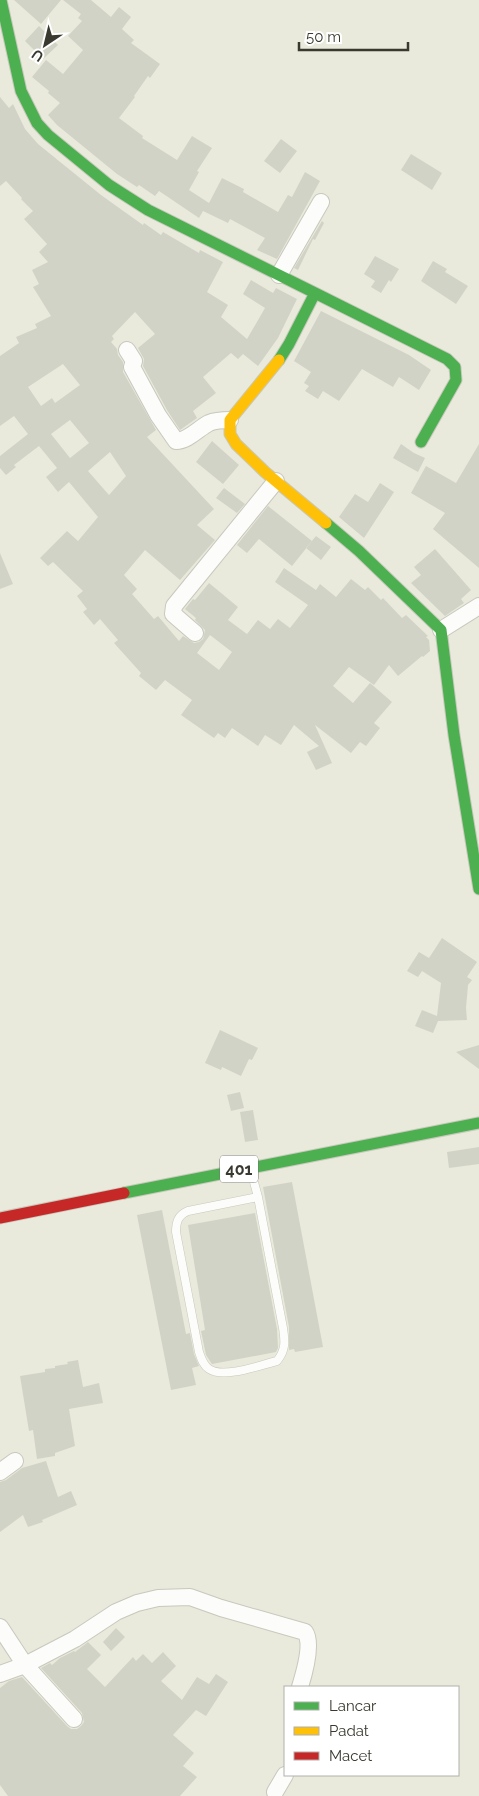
<svg xmlns="http://www.w3.org/2000/svg" width="479" height="1796" viewBox="0 0 479 1796" font-family="Raleway,sans-serif">
<rect width="100%" height="100%" fill="#e9eadb"/>
<path fill="#d2d3c7" fill-rule="evenodd" d="M14,0h47l-20,24z
M63,0h28l20,17 8,-10 12,10 -9,12 12,11 -3,3 29,21 -10,14 -2,-2 -14,20 1,1 -16,21 24,18 -1,2 35,22 15,-24 20,12 -15,23 2,1 -10,18 20,13 13,-25 22,11 -1,3 35,20 10,-17 4,2 13,-25 15,9 -43,78 -20,-9 8,-12 -35,-19 -2,4 -25,-12 -4,7 -40,-27 -4,5 -16,-11 -2,2 -20,-13 -60,-49 -9,-10 12,-12 -12,-10 1,-2 -17,-14 14,-17 17,14 20,-24 -15,-14 14,-15 -4,-3 3,-4z
M39,26l19,19 -15,14 -18,-18z
M0,97l9,11 4,-4 12,25 13,15 63,51 42,30 1,-2 17,12 2,-3 36,21 1,-3 23,12 -16,30 21,13 -7,12 26,22 18,-31 -22,-14 8,-14 22,13 3,-5 21,11 -19,39 -20,28 -15,-12 -5,5 -7,-6 -28,24 13,16 -23,18 4,7 -17,12 -13,-20 -24,-44 1,-7 -6,-11 17,-14 -20,-22 -23,24 2,3 -3,3 6,7 1,6 5,7v10l33,58 -9,7 67,72 -17,16 18,15 -35,40 -35,-30 -21,25 13,14 -5,5 22,25 4,-3 21,25 4,-5 11,7 5,-1 4,-3 2,-9 -10,-10 1,-2 -11,-9 8,-10 2,1 14,-17 29,24 -10,13 19,14 11,-14 12,9 8,-10 12,9 18,-23 -33,-23 9,-14 32,22 4,-6 16,13 15,-18 14,11 3,-3 13,13 2,-2 19,20 4,-3 22,21 -2,1 3,3 1,11 -7,6 -1,-1 -24,20 -9,-11 -15,20 -25,-18 -16,19 20,17 17,-20 22,19 -18,21 6,5 -14,18 -6,-4 -9,11 -36,-28 17,38 -16,7 -9,-18 12,-6 -25,-21 -13,20 -16,-10 -7,11 -26,-18 -7,10 -7,-5 -4,5 -33,-23 11,-15 -27,-20 -9,10 -17,-14 2,-3 -27,-30 4,-3 -18,-21 -6,6 -11,-13 4,-3 -10,-13 6,-5 -30,-29 -5,4 -8,-8 27,-27 11,10 20,-24 -29,-35 -11,10 -12,-15 11,-9 -18,-22 -25,19 2,2 -10,8 -6,-7v-12l28,-22 -14,-18 -14,10v-70l19,-13 -3,-6 21,-9 -2,-4 16,-8 -18,-29 6,-3 -7,-14 16,-8 -9,-10 8,-8 -23,-25 9,-8 -12,-12 1,-1 -16,-17 -6,5zM63,364l17,21 -25,18 -3,-5 -11,8 -13,-19zM70,420l19,23 -19,15 -19,-24zM110,452l16,24 -17,19 -21,-24zM210,635l22,17 -13,18 -22,-17z
M281,139l16,12 -17,22 -16,-12z
M411,154l31,19 -10,17 -31,-20z
M322,221l2,2 -9,17 -2,-1 -15,31 -4,-2z
M375,256l24,13 -8,13 -2,-2 -8,13 -10,-6 4,-6 -11,-7z
M433,261l14,8 -2,3 23,14 -12,18 -35,-23z
M321,311l88,44 22,15 -12,20 -20,-13 -6,10 -31,-18 -23,32 -16,-10 -5,8 -13,-8 4,-5 -5,-3 7,-11 -17,-11z
M212,441l27,24 -16,19 -27,-22z
M401,444l13,9 11,5 -7,14 -25,-14z
M479,444v124l-46,-39 12,-16 -34,-20 15,-27 30,17z
M380,483l14,9 -30,46 -25,-21 16,-23 13,8z
M224,488l21,16 -8,9 -21,-15z
M268,506l44,35 -20,25 -33,-27 -12,14 -10,-8z
M316,536l15,11 -10,13 -15,-12z
M435,549l36,41 -10,9 3,4 -19,13 -34,-33 10,-8 -7,-8z
M0,553l13,31 -13,5z
M442,938l35,24 -10,15 5,3 -4,5 -2,23 1,12 -29,1 -5,12 -18,-7 7,-16 15,6 4,-33 -19,-12 -4,6 -11,-6 12,-19 10,6z
M220,1030l38,18 -6,12 -3,-1 -8,17 -19,-9 -1,3 -16,-7z
M479,1045v24l-23,-17z
M240,1092l4,16 -13,3 -4,-16z
M253,1110l5,30 -13,2 -5,-30z
M479,1147v17l-30,4 -2,-16z
M292,1182l31,165 -28,5 -1,-3 -5,1v-23l-26,-140z
M162,1210l24,124 4,-1 4,21 5,12 -7,2 4,17 -25,5 -34,-175z
M255,1213l22,116 1,19 -2,4 -64,12 -6,-9 -5,-24 4,-1 -17,-105z
M78,1360l5,27 16,-4 4,20 -34,6 6,37 -20,7v3l-18,3 -4,-29 -4,1 -9,-55 25,-4v-3l10,-1v-2l13,-2 -1,-2z
M46,1461l12,36 13,-6 6,14 -35,15 1,2 -15,5 -5,-12 -23,17v-50l6,-2 16,-12z
M116,1628l9,9 -14,14 -8,-9z
M88,1642l13,13 -14,14 18,18 28,-30 3,4 7,-7 9,9 11,-11 13,14 -15,15 21,19 15,-23 12,7 7,-10 12,8 -22,34 -10,-6 -23,25 21,18 -11,13 14,11 -17,19h-172l-8,-11v-97l9,-7 13,-4 45,49 4,3h6l4,-3 3,-4 -2,-9 -41,-45 9,-5 2,2 8,-7 14,-7 1,1z"/>
<g fill="none" stroke-linecap="round" stroke-linejoin="round">
<defs>
<path id="lane" d="M251,1171l7,26 25,131c2,13 3,22 -6,33 -17,4 -53,18 -68,8 -6,-4 -8,-11 -10,-17l-23,-120c0,-10 2,-17 12,-21l70,-14"/>
<path id="street" d="M279,275l42,-73
M127,350l7,11 -2,6 26,48 18,26c12,0 23,-13 33,-18 7,-3 14,-3 21,-3
M441,630l38,-24
M195,633l-22,-19 1,-8 102,-125
M0,1472l15,-11
M0,1627l25,38 -25,9
M74,1719l-49,-54 50,-26 41,-27 21,-9 21,-5 32,-1 31,11 84,24c8,11 -1,42 -5,55
M275,1792l10,-17"/>
<path id="fast" d="M1,0l20,91 16,32 11,12 61,50 39,25 167,83
M279,360l10,-16 26,-51 132,66 8,8 1,13 -35,62
M326,523l33,28 82,79 13,105 25,154
M124,1193l355,-70"/>
<path id="slow" d="M279,360l-49,60v14l6,10 29,28 61,51"/>
<path id="jam" d="M0,1218l124,-25"/>
</defs>
<use href="#lane" stroke="#c8c8bd" stroke-width="9"/>
<use href="#street" stroke="#c8c8bd" stroke-width="18"/>
<use href="#fast" stroke="#c8c8bd" stroke-width="13"/>
<use href="#slow" stroke="#c8c8bd" stroke-width="13"/>
<use href="#jam" stroke="#c8c8bd" stroke-width="13"/>
<use href="#lane" stroke="#fcfcfa" stroke-width="8"/>
<use href="#street" stroke="#fcfcfa" stroke-width="16"/>
<use href="#fast" stroke="#4caf50" stroke-width="11"/>
<use href="#slow" stroke="#ffc107" stroke-width="11"/>
<use href="#jam" stroke="#c62828" stroke-width="11"/>
</g>
<g text-anchor="middle" stroke-width="4" stroke-linejoin="round" paint-order="stroke">
<rect fill="#fff" stroke="#74746d" stroke-width="1" x="220" y="1155.5" width="38" height="27" rx="4"/>
<g font-size="16" font-weight="bold" fill="#39392f">
<text x="239" y="1175">401</text>
</g>
</g>
<rect x="284" y="1686" width="175" height="90" fill="#ffffff" stroke="#b0b0ac"/>
<rect x="294" y="1702" width="25" height="8" fill="#4caf50" stroke="#b0b0ac"/>
<text x="329" y="1711" font-size="15" fill="#39392f">Lancar</text>
<rect x="294" y="1727" width="25" height="8" fill="#ffc107" stroke="#b0b0ac"/>
<text x="329" y="1736" font-size="15" fill="#39392f">Padat</text>
<rect x="294" y="1752" width="25" height="8" fill="#c62828" stroke="#b0b0ac"/>
<text x="329" y="1761" font-size="15" fill="#39392f">Macet</text>
<g transform="translate(45 45) rotate(215)" stroke="#ffffff" stroke-width="4" paint-order="stroke">
<path d="M0-4L9 19L0 12L-9 19Z" fill="#39392f"/>
<text y="-8" font-size="14" font-weight="bold" text-anchor="middle" fill="#39392f">U</text>
</g>
<path d="M299 42v8h109v-8" fill="none" stroke="#39392f" stroke-width="2.5"/>
<text x="306" y="42" font-size="15" fill="#39392f" stroke="#ffffff" stroke-width="4" paint-order="stroke">50 m</text>
</svg>
